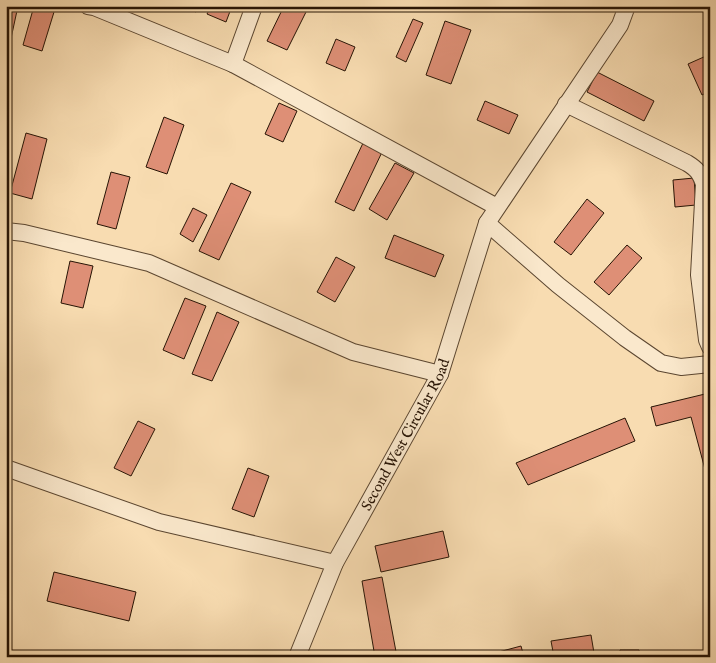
<svg xmlns="http://www.w3.org/2000/svg" width="716" height="663" viewBox="0 0 716 663" font-family="'IM FELL English',serif">
<rect width="100%" height="100%" fill="#f8dcb1"/>
<filter id="stains"><feTurbulence type="fractalNoise" baseFrequency=".004" numOctaves="4"/><feColorMatrix values="0 0 0 0 .2 0 0 0 0 .09 0 0 0 0 .02 0 0 0 .5 -.17"/></filter>
<radialGradient id="worn" r=".72"><stop offset=".6" stop-color="#630" stop-opacity="0"/><stop offset="1" stop-color="#630" stop-opacity=".3"/></radialGradient>
<path fill="#de8f76" stroke="#271405" d="M6,6h12l-11,51h-1z
M34,6l20,6 -12,39 -19,-6z
M180,6h18l-2,6z
M211,6h21l-6,16 -19,-8z
M284,6h25l-22,44 -20,-9z
M413,19l10,4 -17,39 -10,-5z
M445,21l26,9 -20,54 -25,-9z
M336,39l19,8 -10,24 -19,-8z
M706,56l4,7v28l-8,4 -14,-31z
M597,72l57,29 -10,20 -57,-29z
M485,101l33,14 -9,19 -32,-14z
M279,103l18,8 -14,31 -18,-8z
M164,117l20,8 -17,49 -21,-7z
M26,133l21,6 -15,60 -22,-6z
M364,141l19,9 -29,61 -19,-9z
M395,163l19,10 -27,47 -18,-11z
M111,172l19,5 -14,52 -19,-5z
M694,178l2,27 -21,2 -2,-27z
M231,183l20,9 -32,68 -20,-9z
M587,199l17,14 -33,42 -17,-13z
M193,208l14,7 -14,27 -13,-8z
M394,235l50,20 -9,22 -50,-19z
M627,245l15,13 -33,37 -15,-13z
M336,257l19,10 -20,35 -18,-10z
M70,261l23,5 -10,42 -22,-5z
M185,298l21,8 -22,53 -21,-9z
M217,312l22,10 -27,59 -20,-7z
M705,394l5,19v75l-19,-71 -35,9 -5,-19z
M625,418l10,23 -107,44 -12,-22z
M138,421l17,8 -24,47 -17,-8z
M248,468l21,8 -15,41 -22,-8z
M443,531l6,26 -68,15 -6,-26z
M54,572l82,20 -7,29 -82,-20z
M382,577l15,80h-22l-13,-76z
M591,635l3,18 -25,4h-15l-3,-16z
M521,646l3,11h-44z
M620,650h19l1,7h-20z"/>
<g fill="none" stroke-linecap="round" stroke-linejoin="round">
<defs>
<g id="street">
<path d="M88,6l6,1 139,57 264,143"/>
<path d="M233,64l21,-58"/>
<path d="M566,104l121,59c10,6 13,10 17,21l-5,91 8,65 3,7"/>
<path d="M487,223l71,62 67,53 36,25 20,4 29,-3"/>
<path d="M6,231l18,2 125,30 204,89 87,22"/>
<path d="M6,468l153,54 176,41"/>
<path id="s1" d="M297,657l38,-94 105,-189 47,-151 133,-198 7,-19"/>
</g>
</defs>
<use href="#street" stroke="#5b4630" stroke-width="18"/>
<use href="#street" stroke="#fae8cc" stroke-width="16"/>
</g>
<g text-anchor="middle" stroke-width="4" stroke-linejoin="round" paint-order="stroke">
<g font-size="15" fill="#271405" stroke="#fae8cc">
<text dy="5" stroke="none"><textPath href="#s1" startOffset="248">Second West Circular Road</textPath></text>
</g>
</g>
<rect width="716" height="663" fill="none" stroke="#f8dcb1" stroke-width="25"/>
<rect x="8" y="8" width="701" height="648" fill="none" stroke="#271405" stroke-width="2.5"/>
<rect x="12" y="12" width="691" height="638" fill="none" stroke="#271405"/>
<rect width="100%" height="100%" filter="url(#stains)"/>
<rect width="100%" height="100%" fill="url(#worn)"/>
</svg>
